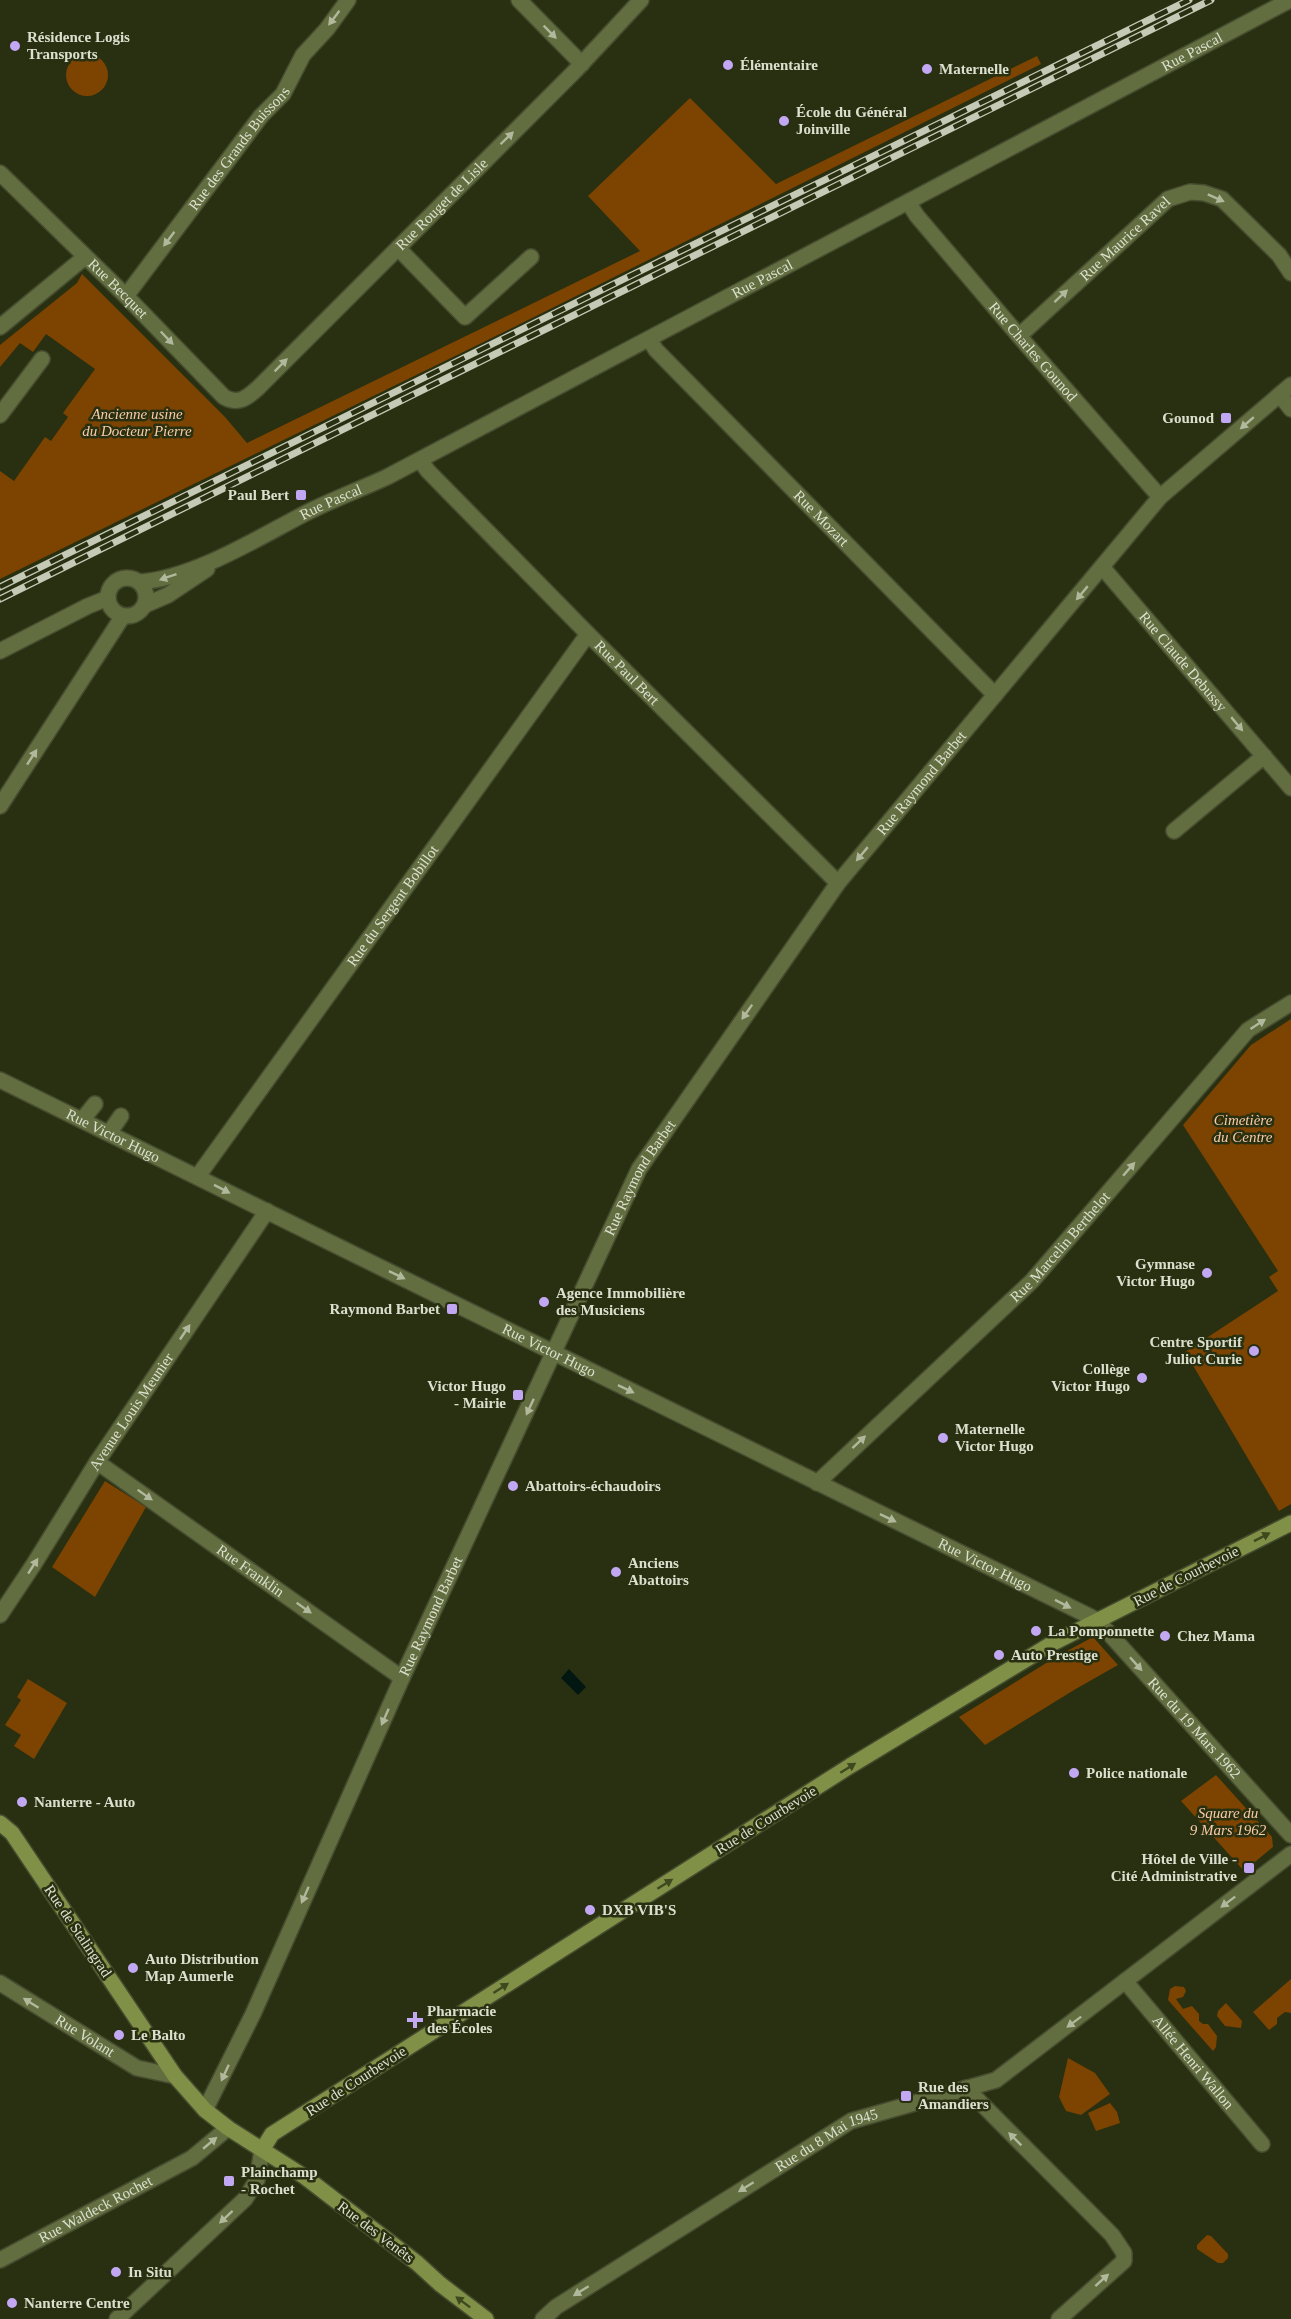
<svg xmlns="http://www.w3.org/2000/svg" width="1291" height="2319" viewBox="0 0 1291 2319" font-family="Georgia,serif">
<rect width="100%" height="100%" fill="#293011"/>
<path fill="#7c4301" d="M66 75a21 21 0 1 1 42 0a21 21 0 1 1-42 0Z
M1037,56l4,8 -533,266 -508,249v-108l14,10 31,-44 6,4 17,-24 -5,-4 32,-44 -49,-35 -13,18 -13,-9 -20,24v-22l77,-62 5,-9 143,143 22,26 393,-192 -52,-55 102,-98 86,86z
M1291,1019v485l-12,7 -94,-159 93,-61 -9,-14 9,-6 -95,-146 68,-80z
M105,1481l41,26 -51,90 -43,-30z
M1093,1637l25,28 -44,25 -89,55 -26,-28 97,-60z
M28,1679l39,24 -33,56 -20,-13 7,-11 -16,-10 16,-25 -4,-3z
M1216,1775l56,62 1,10 -29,24 -63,-70z
M1291,1979v34l-6,-1 -8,6v6l-8,6 -16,-18z
M1175,1986l9,1 2,4 -3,6 -7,2 7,10 9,-3 7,8v7l4,3h5l9,12 -1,11 -3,4 -45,-51 2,-11z
M1226,2003l16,18 -1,7 -16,-2 -8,-10 1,-5z
M1068,2058l27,15 15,21 -29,21 -15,-4 -7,-14z
M1110,2103l7,9 3,11 -24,8 -8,-18z
M1207,2235l4,1 17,18v4l-5,5h-5l-21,-14v-4z"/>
<path fill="#021612" d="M569,1669l17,18 -8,8 -17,-17z"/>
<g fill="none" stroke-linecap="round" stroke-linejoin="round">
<defs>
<g id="street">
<path d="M519,0l63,64"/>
<path id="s1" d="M0,173l126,123 98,101c14,8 23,1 34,-9l316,-316 67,-72"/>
<path id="s2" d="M908,202l9,14 102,120 141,161"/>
<path d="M398,248l67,69 66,-60"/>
<path id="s3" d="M126,296l135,-180 22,-22 20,-39 24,-26 21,-29"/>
<path d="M0,327l85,-70"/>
<path id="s4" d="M1019,336l149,-137 22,-7 14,1 18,6 57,56 12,18"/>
<path id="s5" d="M649,339l7,11 339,345"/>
<path d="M1280,395l11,14"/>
<path d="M0,415l42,-56"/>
<path id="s6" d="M420,460l8,11 160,163 250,249"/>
<path id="s7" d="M1103,568l188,220"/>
<circle cx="127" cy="597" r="19"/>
<path id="s8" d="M140,582c55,-4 119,-45 168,-70 26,-13 53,-23 79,-35l903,-477"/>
<path d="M145,605l23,-10 39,-26"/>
<path d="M0,651l88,-45 20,-8"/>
<path d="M0,806l123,-190"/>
<path d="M1174,831l90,-75"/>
<path id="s9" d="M0,1080l1097,540 194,215"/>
<path d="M82,1120l13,-16"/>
<path d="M109,1133l12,-17"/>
<path id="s10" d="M198,1176l390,-542"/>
<path id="s11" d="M97,1462l305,216"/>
<path id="s12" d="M817,1483l215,-202 216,-251 43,-27"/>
<path id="s13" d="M0,1615l34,-51 63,-102 170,-251"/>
<path id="s14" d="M1125,1981l137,163"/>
<path id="s15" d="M0,1983l137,85 38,8"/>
<path d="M966,2088l146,147 12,18v8l-65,58"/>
<path id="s16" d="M205,2110l48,-96 149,-336 237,-509 199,-286 322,-386 131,-112"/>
<path id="s17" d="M0,2260l192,-102 36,-30"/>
<path d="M117,2319l128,-120 12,-19 5,-30"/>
<path id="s18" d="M543,2319l13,-12 295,-186 145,-41 295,-226"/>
</g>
<path id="secondary" d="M0,1823l12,10 163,243 30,34 23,18 77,49 112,86 23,21 46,35
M262,2150l10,-16 578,-368 203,-123 238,-120"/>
</defs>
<use href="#street" stroke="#454c2f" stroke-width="18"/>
<use href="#secondary" stroke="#454c2f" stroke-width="18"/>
<use href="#street" stroke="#626d40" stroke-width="15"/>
<use href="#secondary" stroke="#809046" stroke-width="15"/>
<defs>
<path id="rail" d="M0,587l1189,-587
M0,599l1211,-599"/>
</defs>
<use href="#rail" stroke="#c4cab6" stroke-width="7"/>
<use href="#rail" stroke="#293011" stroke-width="4.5" stroke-dasharray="14" stroke-linecap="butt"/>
</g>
<defs><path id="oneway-solid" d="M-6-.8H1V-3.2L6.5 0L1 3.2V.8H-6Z" transform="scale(1.5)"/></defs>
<g fill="#b1b89c">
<use href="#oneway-solid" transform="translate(334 18) rotate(127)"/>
<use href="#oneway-solid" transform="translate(550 32) rotate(45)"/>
<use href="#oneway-solid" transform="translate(507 138) rotate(-44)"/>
<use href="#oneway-solid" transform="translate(1216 198) rotate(24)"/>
<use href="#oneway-solid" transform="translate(169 239) rotate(127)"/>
<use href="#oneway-solid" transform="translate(1061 296) rotate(-43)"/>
<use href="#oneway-solid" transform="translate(167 338) rotate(46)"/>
<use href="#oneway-solid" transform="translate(281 365) rotate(-45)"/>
<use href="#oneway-solid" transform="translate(1247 423) rotate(139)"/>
<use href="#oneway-solid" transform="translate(168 577) rotate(161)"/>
<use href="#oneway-solid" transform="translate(1082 593) rotate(130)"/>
<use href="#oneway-solid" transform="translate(1237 724) rotate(50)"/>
<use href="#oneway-solid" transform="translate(32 757) rotate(-57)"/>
<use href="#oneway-solid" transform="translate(862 854) rotate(130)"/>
<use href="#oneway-solid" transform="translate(747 1012) rotate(125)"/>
<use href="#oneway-solid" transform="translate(1258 1024) rotate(-33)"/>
<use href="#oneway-solid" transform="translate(1129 1169) rotate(-49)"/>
<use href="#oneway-solid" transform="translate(222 1189) rotate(27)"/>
<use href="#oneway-solid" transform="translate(397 1275) rotate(26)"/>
<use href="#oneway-solid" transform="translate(185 1332) rotate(-56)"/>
<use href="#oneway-solid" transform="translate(626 1389) rotate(26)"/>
<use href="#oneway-solid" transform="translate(530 1407) rotate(115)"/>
<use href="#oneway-solid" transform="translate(859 1442) rotate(-43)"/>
<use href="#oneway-solid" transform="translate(145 1495) rotate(35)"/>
<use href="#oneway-solid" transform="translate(888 1518) rotate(26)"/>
<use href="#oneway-solid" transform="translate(33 1566) rotate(-57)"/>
<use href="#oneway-solid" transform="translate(1063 1604) rotate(27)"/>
<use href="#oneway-solid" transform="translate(304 1608) rotate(35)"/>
<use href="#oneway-solid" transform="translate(1136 1664) rotate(48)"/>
<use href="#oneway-solid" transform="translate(385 1717) rotate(114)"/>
<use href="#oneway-solid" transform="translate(305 1895) rotate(114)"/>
<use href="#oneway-solid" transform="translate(1228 1902) rotate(143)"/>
<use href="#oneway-solid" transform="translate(31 2003) rotate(-148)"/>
<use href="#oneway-solid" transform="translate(1074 2022) rotate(143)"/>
<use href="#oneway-solid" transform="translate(225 2073) rotate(115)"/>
<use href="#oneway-solid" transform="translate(1015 2139) rotate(-135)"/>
<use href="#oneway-solid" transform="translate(210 2143) rotate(-40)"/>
<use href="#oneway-solid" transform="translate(746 2187) rotate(148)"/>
<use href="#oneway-solid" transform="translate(226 2217) rotate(137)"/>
<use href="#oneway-solid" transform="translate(1102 2280) rotate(-42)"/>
<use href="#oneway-solid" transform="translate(581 2291) rotate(148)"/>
</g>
<g fill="#3f481e">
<use href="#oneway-solid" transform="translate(1262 1537) rotate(-27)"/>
<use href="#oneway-solid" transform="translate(848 1768) rotate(-32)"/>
<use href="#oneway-solid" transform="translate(665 1884) rotate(-32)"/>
<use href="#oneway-solid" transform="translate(501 1988) rotate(-33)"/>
<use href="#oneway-solid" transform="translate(463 2302) rotate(-143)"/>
</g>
<g fill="#c2a8f3" stroke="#293011" stroke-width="2">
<circle cx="15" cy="46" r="6"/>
<circle cx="728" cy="65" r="6"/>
<circle cx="927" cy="69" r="6"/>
<circle cx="784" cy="121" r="6"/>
<rect x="1220" y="412" width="12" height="12" rx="3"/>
<rect x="295" y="489" width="12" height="12" rx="3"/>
<circle cx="1207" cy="1273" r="6"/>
<circle cx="544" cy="1302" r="6"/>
<rect x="446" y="1303" width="12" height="12" rx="3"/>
<circle cx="1254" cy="1351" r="6"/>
<circle cx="1142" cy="1378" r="6"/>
<rect x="512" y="1389" width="12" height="12" rx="3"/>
<circle cx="943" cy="1438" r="6"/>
<circle cx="513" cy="1486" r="6"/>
<circle cx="616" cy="1572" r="6"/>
<circle cx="1036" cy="1631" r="6"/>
<circle cx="1165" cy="1636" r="6"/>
<circle cx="999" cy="1655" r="6"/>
<circle cx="1074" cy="1773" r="6"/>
<circle cx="22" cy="1802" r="6"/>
<rect x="1243" y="1862" width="12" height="12" rx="3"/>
<circle cx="590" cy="1910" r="6"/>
<circle cx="133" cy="1968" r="6"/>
<path d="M412 2011h6v6h6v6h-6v6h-6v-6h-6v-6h6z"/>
<circle cx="119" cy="2035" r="6"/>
<rect x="900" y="2090" width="12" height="12" rx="3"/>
<rect x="223" y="2175" width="12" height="12" rx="3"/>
<circle cx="116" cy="2272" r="6"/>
<circle cx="12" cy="2303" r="6"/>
</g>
<g text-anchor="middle" stroke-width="5" stroke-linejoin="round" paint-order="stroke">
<g font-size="15" font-weight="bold" fill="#dbe0ce" stroke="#293011" text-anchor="start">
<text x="27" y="42">Résidence Logis<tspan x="27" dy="17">Transports</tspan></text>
<text x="740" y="70">Élémentaire</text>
<text x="939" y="74">Maternelle</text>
<text x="796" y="117">École du Général<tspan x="796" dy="17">Joinville</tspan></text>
<text x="1214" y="423" text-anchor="end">Gounod</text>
<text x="289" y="500" text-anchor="end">Paul Bert</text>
<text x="1195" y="1269" text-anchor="end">Gymnase<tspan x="1195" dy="17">Victor Hugo</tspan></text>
<text x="556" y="1298">Agence Immobilière<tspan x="556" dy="17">des Musiciens</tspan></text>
<text x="440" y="1314" text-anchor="end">Raymond Barbet</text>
<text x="1242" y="1347" text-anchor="end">Centre Sportif<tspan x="1242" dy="17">Juliot Curie</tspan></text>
<text x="1130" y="1374" text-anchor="end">Collège<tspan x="1130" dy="17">Victor Hugo</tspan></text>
<text x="506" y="1391" text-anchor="end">Victor Hugo<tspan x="506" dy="17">- Mairie</tspan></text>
<text x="955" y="1434">Maternelle<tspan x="955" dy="17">Victor Hugo</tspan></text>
<text x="525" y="1491">Abattoirs-échaudoirs</text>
<text x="628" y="1568">Anciens<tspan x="628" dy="17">Abattoirs</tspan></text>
<text x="1048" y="1636">La Pomponnette</text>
<text x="1177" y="1641">Chez Mama</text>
<text x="1011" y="1660">Auto Prestige</text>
<text x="1086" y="1778">Police nationale</text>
<text x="34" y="1807">Nanterre - Auto</text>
<text x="1237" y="1864" text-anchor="end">Hôtel de Ville -<tspan x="1237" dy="17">Cité Administrative</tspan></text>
<text x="602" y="1915">DXB VIB'S</text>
<text x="145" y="1964">Auto Distribution<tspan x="145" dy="17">Map Aumerle</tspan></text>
<text x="427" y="2016">Pharmacie<tspan x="427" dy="17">des Écoles</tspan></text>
<text x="131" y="2040">Le Balto</text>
<text x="918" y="2092">Rue des<tspan x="918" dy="17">Amandiers</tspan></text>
<text x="241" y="2177">Plainchamp<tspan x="241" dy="17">- Rochet</tspan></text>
<text x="128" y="2277">In Situ</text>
<text x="24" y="2308">Nanterre Centre</text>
</g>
<g font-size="15" fill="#dbe0ce" stroke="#293011">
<text dy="5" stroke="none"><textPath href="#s8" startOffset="1180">Rue Pascal</textPath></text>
<text dy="5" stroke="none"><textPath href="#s3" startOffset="186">Rue des Grands Buissons</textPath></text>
<text dy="5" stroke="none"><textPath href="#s1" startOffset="615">Rue Rouget de Lisle</textPath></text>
<text dy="5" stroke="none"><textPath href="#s4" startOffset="144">Rue Maurice Ravel</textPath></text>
<text dy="5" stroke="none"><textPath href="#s8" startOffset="694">Rue Pascal</textPath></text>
<text dy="5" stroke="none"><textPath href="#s1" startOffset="165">Rue Becquet</textPath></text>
<text dy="5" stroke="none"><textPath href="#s2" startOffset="195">Rue Charles Gounod</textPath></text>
<text dy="5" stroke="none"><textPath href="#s8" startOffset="208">Rue Pascal</textPath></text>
<text dy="5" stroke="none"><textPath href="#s5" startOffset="249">Rue Mozart</textPath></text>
<text dy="5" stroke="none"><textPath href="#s7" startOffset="123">Rue Claude Debussy</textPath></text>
<text dy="5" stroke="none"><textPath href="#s6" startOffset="297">Rue Paul Bert</textPath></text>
<text dy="5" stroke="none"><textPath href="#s16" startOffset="1515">Rue Raymond Barbet</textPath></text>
<text dy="5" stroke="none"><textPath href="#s10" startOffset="333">Rue du Sergent Bobillot</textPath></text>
<text dy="5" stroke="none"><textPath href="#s9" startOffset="126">Rue Victor Hugo</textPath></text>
<text dy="5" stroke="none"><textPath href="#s16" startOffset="1029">Rue Raymond Barbet</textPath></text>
<text dy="5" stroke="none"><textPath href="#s12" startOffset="339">Rue Marcelin Berthelot</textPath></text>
<text dy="5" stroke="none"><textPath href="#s9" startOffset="612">Rue Victor Hugo</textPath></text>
<text dy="5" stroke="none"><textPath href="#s13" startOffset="242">Avenue Louis Meunier</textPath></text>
<text dy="5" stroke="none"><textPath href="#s9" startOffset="1098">Rue Victor Hugo</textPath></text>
<text dy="5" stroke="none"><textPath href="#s11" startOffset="188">Rue Franklin</textPath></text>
<text transform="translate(1186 1576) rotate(-27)" y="5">Rue de Courbevoie</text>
<text dy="5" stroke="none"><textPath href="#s16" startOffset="543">Rue Raymond Barbet</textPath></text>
<text dy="5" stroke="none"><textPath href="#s9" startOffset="1368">Rue du 19 Mars 1962</textPath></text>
<text transform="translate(766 1820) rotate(-32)" y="5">Rue de Courbevoie</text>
<text transform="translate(78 1931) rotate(56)" y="5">Rue de Stalingrad</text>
<text dy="5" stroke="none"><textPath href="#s15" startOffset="100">Rue Volant</textPath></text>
<text dy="5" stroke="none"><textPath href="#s14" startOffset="106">Allée Henri Wallon</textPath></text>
<text transform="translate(356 2081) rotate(-33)" y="5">Rue de Courbevoie</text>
<text dy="5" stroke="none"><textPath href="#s18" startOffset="336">Rue du 8 Mai 1945</textPath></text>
<text dy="5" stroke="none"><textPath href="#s17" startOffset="108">Rue Waldeck Rochet</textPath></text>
<text transform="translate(376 2232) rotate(37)" y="5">Rue des Venêts</text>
</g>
<g font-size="15" font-style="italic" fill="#facba7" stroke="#293011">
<text x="137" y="419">Ancienne usine<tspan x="137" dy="17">du Docteur Pierre</tspan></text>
<text x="1243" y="1125">Cimetière<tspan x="1243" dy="17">du Centre</tspan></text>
<text x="1228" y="1818">Square du<tspan x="1228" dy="17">9 Mars 1962</tspan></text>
</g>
</g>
</svg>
